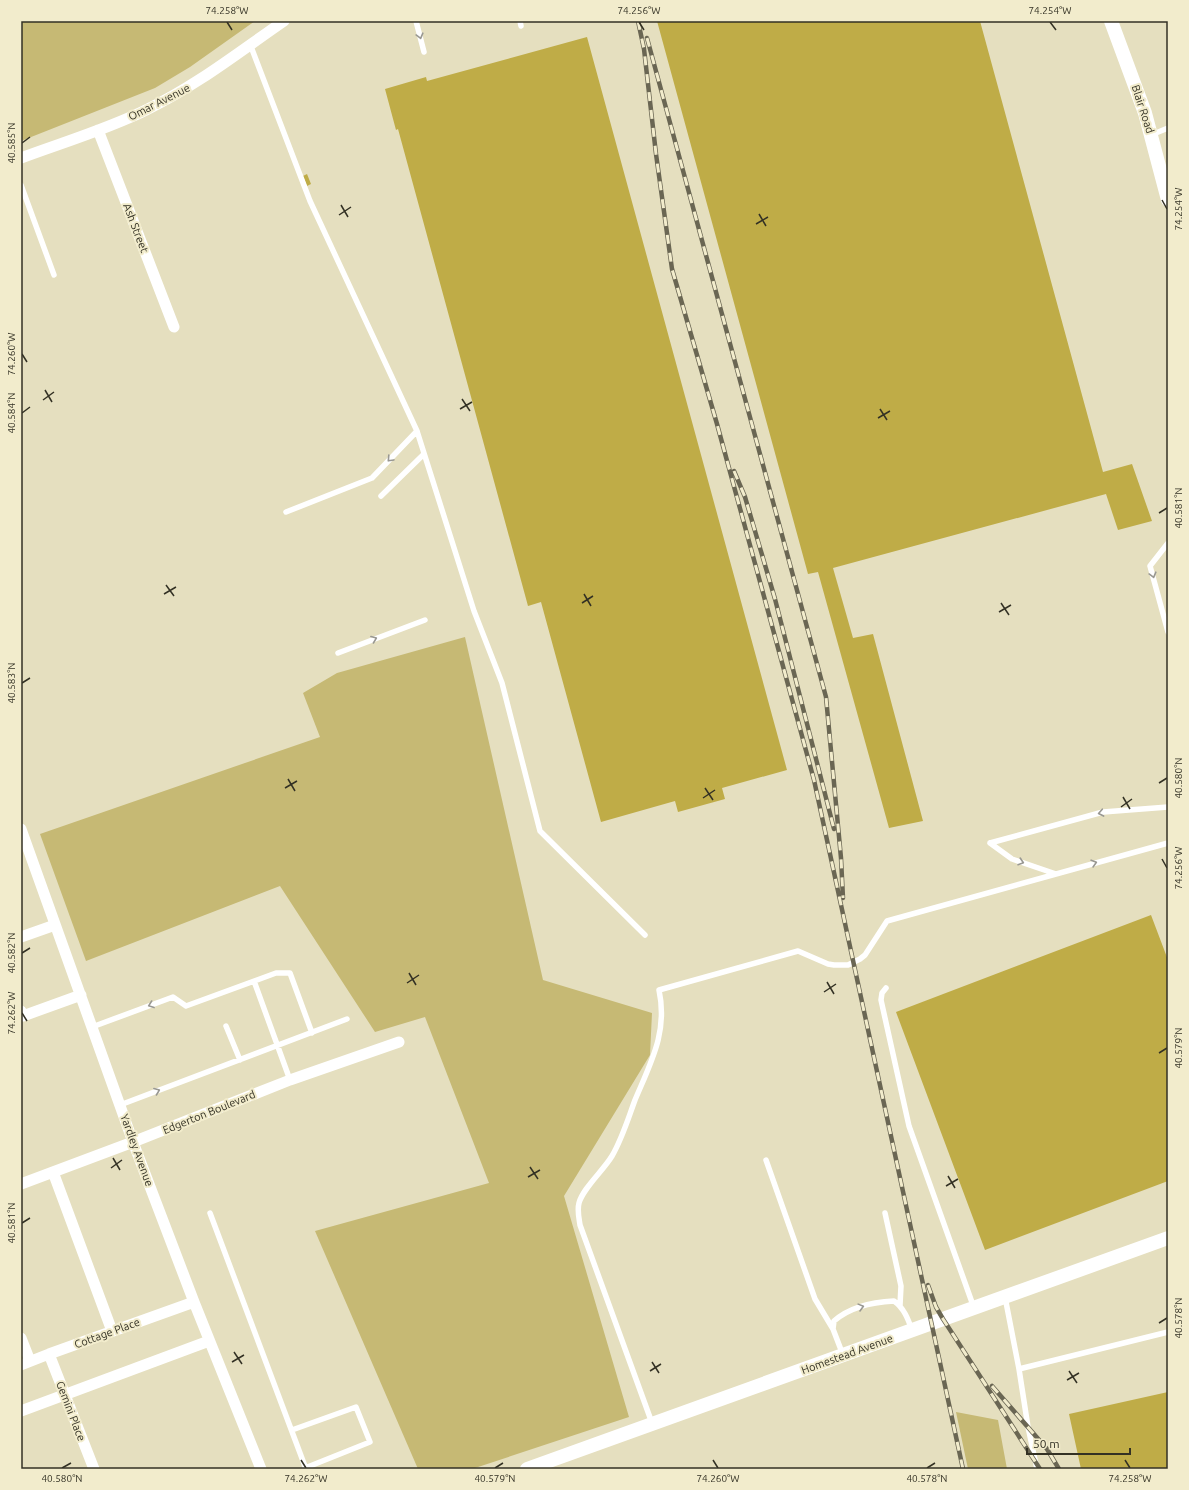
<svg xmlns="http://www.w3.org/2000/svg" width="1189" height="1490" viewBox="0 0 1189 1490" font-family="Ubuntu,sans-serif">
<rect width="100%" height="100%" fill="#e5dfbf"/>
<path fill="#c6b974" d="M21,21h234l-65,46 -35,21 -134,53z
M465,637l78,343 109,33 -2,42 -86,141 65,221 -157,52h-54l-103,-238 174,-48 -64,-166 -50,15 -95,-146 -194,75 -46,-127 280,-97 -17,-44 34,-20z
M956,1412l42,8 9,49h-39z"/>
<path fill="#bfac47" d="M657,21h323l123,451 29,-8 20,57 -34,9 -12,-36 -273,74 20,70 20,-4 50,187 -34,7 -71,-256 -10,2z
M587,37l200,733 -65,18 3,11 -47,13 -3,-11 -74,21 -60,-220 -13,4 -130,-477 -2,1 -11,-41 41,-12 1,4z
M307,174l4,10 -4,2 -4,-10z
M1151,915l17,45v221l-183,69 -89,-238z
M1168,1392v77h-87l-12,-55z"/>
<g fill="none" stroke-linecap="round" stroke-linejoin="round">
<path stroke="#fff" stroke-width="5.5" d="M416,21l8,31
M520,21l1,5
M250,44l60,157 107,230 57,180 28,72 38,148 105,104
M1151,135l17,-7
M21,185l33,90
M381,496l43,-42
M286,512l86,-34 45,-47
M1168,543l-18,23 18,66
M338,653l87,-33
M990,843l113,-31 65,-5
M990,843l22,16 44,15
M254,981l36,99
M886,988l-4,5 -1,7 28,126 65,182
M226,1026l14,34
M92,1027l81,-30 13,9 90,-33h14l22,60
M120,1105l227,-86
M766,1160l49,139 18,30 10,26
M210,1213l96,256
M885,1213l16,73 -1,19
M1005,1297l14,72 9,58 9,42
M833,1329l1,-8c16,-14 39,-19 60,-20 10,7 14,18 18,29
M1019,1369l149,-37
M652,1423l-72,-198c-1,-7 -3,-15 -1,-22 4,-15 24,-32 33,-47 10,-17 16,-37 23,-56 16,-38 33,-68 24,-110l139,-39 30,13 6,1h14l12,-6 5,-4 22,-34 281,-78
M292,1430l64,-23 14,35 -65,26"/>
<path stroke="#fff" stroke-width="11" d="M98,130l76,197
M21,158c40,-15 87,-29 125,-48 50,-24 93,-58 138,-89
M21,829l112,313 61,160 67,167
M21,937l34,-12
M21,1011l2,5 58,-21
M53,1172l59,159
M21,1184l112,-42 157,-62 109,-38
M21,1338l9,23
M49,1354l45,115
M21,1365l28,-11 145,-52
M21,1411l188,-70"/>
<path stroke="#fff" stroke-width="14" d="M1111,21l34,92 23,87
M527,1469l641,-231"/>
<defs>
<path id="rail" d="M638,21l6,28 12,105 16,115 45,155 97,356 149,689
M647,38l179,659 15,161 2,40
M734,471l11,26 30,102 59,230
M928,1285l8,22 7,12 97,150
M992,1386l55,63 12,20"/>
</defs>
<use href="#rail" stroke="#6a6653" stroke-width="4.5"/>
<use href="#rail" stroke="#f2eccc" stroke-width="3" stroke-dasharray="9" stroke-linecap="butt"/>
</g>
<defs><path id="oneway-chevron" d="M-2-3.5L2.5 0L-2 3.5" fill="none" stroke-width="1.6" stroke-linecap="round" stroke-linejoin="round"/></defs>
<g stroke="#999892">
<use href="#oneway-chevron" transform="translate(420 36) rotate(75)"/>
<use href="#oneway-chevron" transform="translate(390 459) rotate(133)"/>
<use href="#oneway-chevron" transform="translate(1153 575) rotate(75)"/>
<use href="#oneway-chevron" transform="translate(374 639) rotate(-21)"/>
<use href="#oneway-chevron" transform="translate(1101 813) rotate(169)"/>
<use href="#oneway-chevron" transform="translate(1021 862) rotate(18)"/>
<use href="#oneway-chevron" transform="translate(1094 863) rotate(-16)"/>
<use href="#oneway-chevron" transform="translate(151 1005) rotate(160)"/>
<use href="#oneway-chevron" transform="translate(157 1091) rotate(-21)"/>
<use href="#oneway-chevron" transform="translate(861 1307) rotate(-15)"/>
</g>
<path fill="none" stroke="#333124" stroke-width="1.5" d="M227,22l5,8M639,22l5,8M1050,22l6,8M22,143l8,-6M1162,200l5,9M341,205l7,12M759,214l7,12M339,215l12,-8M756,224l12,-7M22,354l5,8M45,390l7,12M462,399l8,12M43,400l11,-8M460,409l12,-7M880,409l7,11M22,413l8,-6M878,418l12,-7M1159,513l8,-5M166,585l8,11M164,594l12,-7M584,594l7,12M582,603l11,-7M1001,603l8,12M999,612l12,-7M22,683l8,-5M288,779l7,12M1159,783l8,-5M285,788l12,-7M705,788l8,12M1123,797l7,12M703,798l12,-8M1121,807l11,-8M1162,859l5,9M22,953l8,-5M409,973l7,12M827,982l7,12M407,983l12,-8M824,992l12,-8M22,1013l5,8M1159,1053l8,-5M113,1158l7,12M530,1167l8,12M111,1168l11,-8M948,1176l7,12M528,1177l12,-7M946,1186l12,-7M22,1223l8,-5M1159,1323l8,-5M234,1352l8,12M232,1362l12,-7M652,1362l7,11M650,1371l11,-7M1069,1371l8,12M1067,1380l12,-7M301,1460l5,8M713,1460l5,8M1125,1460l5,8M62,1468l9,-5M495,1468l8,-5M927,1468l8,-5"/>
<g text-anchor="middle" stroke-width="4" stroke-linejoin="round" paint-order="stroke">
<g font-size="11" fill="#333124" stroke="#f2eccc">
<text transform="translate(159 102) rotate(-27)" y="4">Omar Avenue</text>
<text transform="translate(1143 109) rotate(72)" y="4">Blair Road</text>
<text transform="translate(136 228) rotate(69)" y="4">Ash Street</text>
<text transform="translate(209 1112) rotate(-22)" y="4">Edgerton Boulevard</text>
<text transform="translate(137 1150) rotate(70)" y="4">Yardley Avenue</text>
<text transform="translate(107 1333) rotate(-20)" y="4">Cottage Place</text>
<text transform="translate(847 1354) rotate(-20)" y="4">Homestead Avenue</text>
<text transform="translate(71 1411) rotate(69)" y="4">Gemini Place</text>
</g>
</g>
<rect width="1189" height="1490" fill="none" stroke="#f2eccc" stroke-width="44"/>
<path d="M1027 1448v6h103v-6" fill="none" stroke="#333124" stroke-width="2"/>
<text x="1033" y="1448" font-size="12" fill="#333124" stroke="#f2eccc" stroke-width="3" paint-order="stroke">50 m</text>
<rect x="22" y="22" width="1145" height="1446" fill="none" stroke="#333124" stroke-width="1.5"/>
<g font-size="10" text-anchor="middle" fill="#333124">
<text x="227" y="14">74.258°W</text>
<text x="639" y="14">74.256°W</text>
<text x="1050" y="14">74.254°W</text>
<text transform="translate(11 143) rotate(-90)" y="4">40.585°N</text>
<text transform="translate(1178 209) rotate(-90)" y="4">74.254°W</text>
<text transform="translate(11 354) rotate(-90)" y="4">74.260°W</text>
<text transform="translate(11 413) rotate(-90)" y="4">40.584°N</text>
<text transform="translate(1178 508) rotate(-90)" y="4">40.581°N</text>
<text transform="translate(11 683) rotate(-90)" y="4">40.583°N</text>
<text transform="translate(1178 778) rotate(-90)" y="4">40.580°N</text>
<text transform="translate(1178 868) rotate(-90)" y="4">74.256°W</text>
<text transform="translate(11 953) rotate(-90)" y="4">40.582°N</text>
<text transform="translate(11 1013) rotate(-90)" y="4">74.262°W</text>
<text transform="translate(1178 1048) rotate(-90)" y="4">40.579°N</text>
<text transform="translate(11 1223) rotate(-90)" y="4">40.581°N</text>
<text transform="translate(1178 1318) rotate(-90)" y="4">40.578°N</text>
<text x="62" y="1482">40.580°N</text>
<text x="306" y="1482">74.262°W</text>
<text x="495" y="1482">40.579°N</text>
<text x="718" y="1482">74.260°W</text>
<text x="927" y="1482">40.578°N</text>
<text x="1130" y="1482">74.258°W</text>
</g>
</svg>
